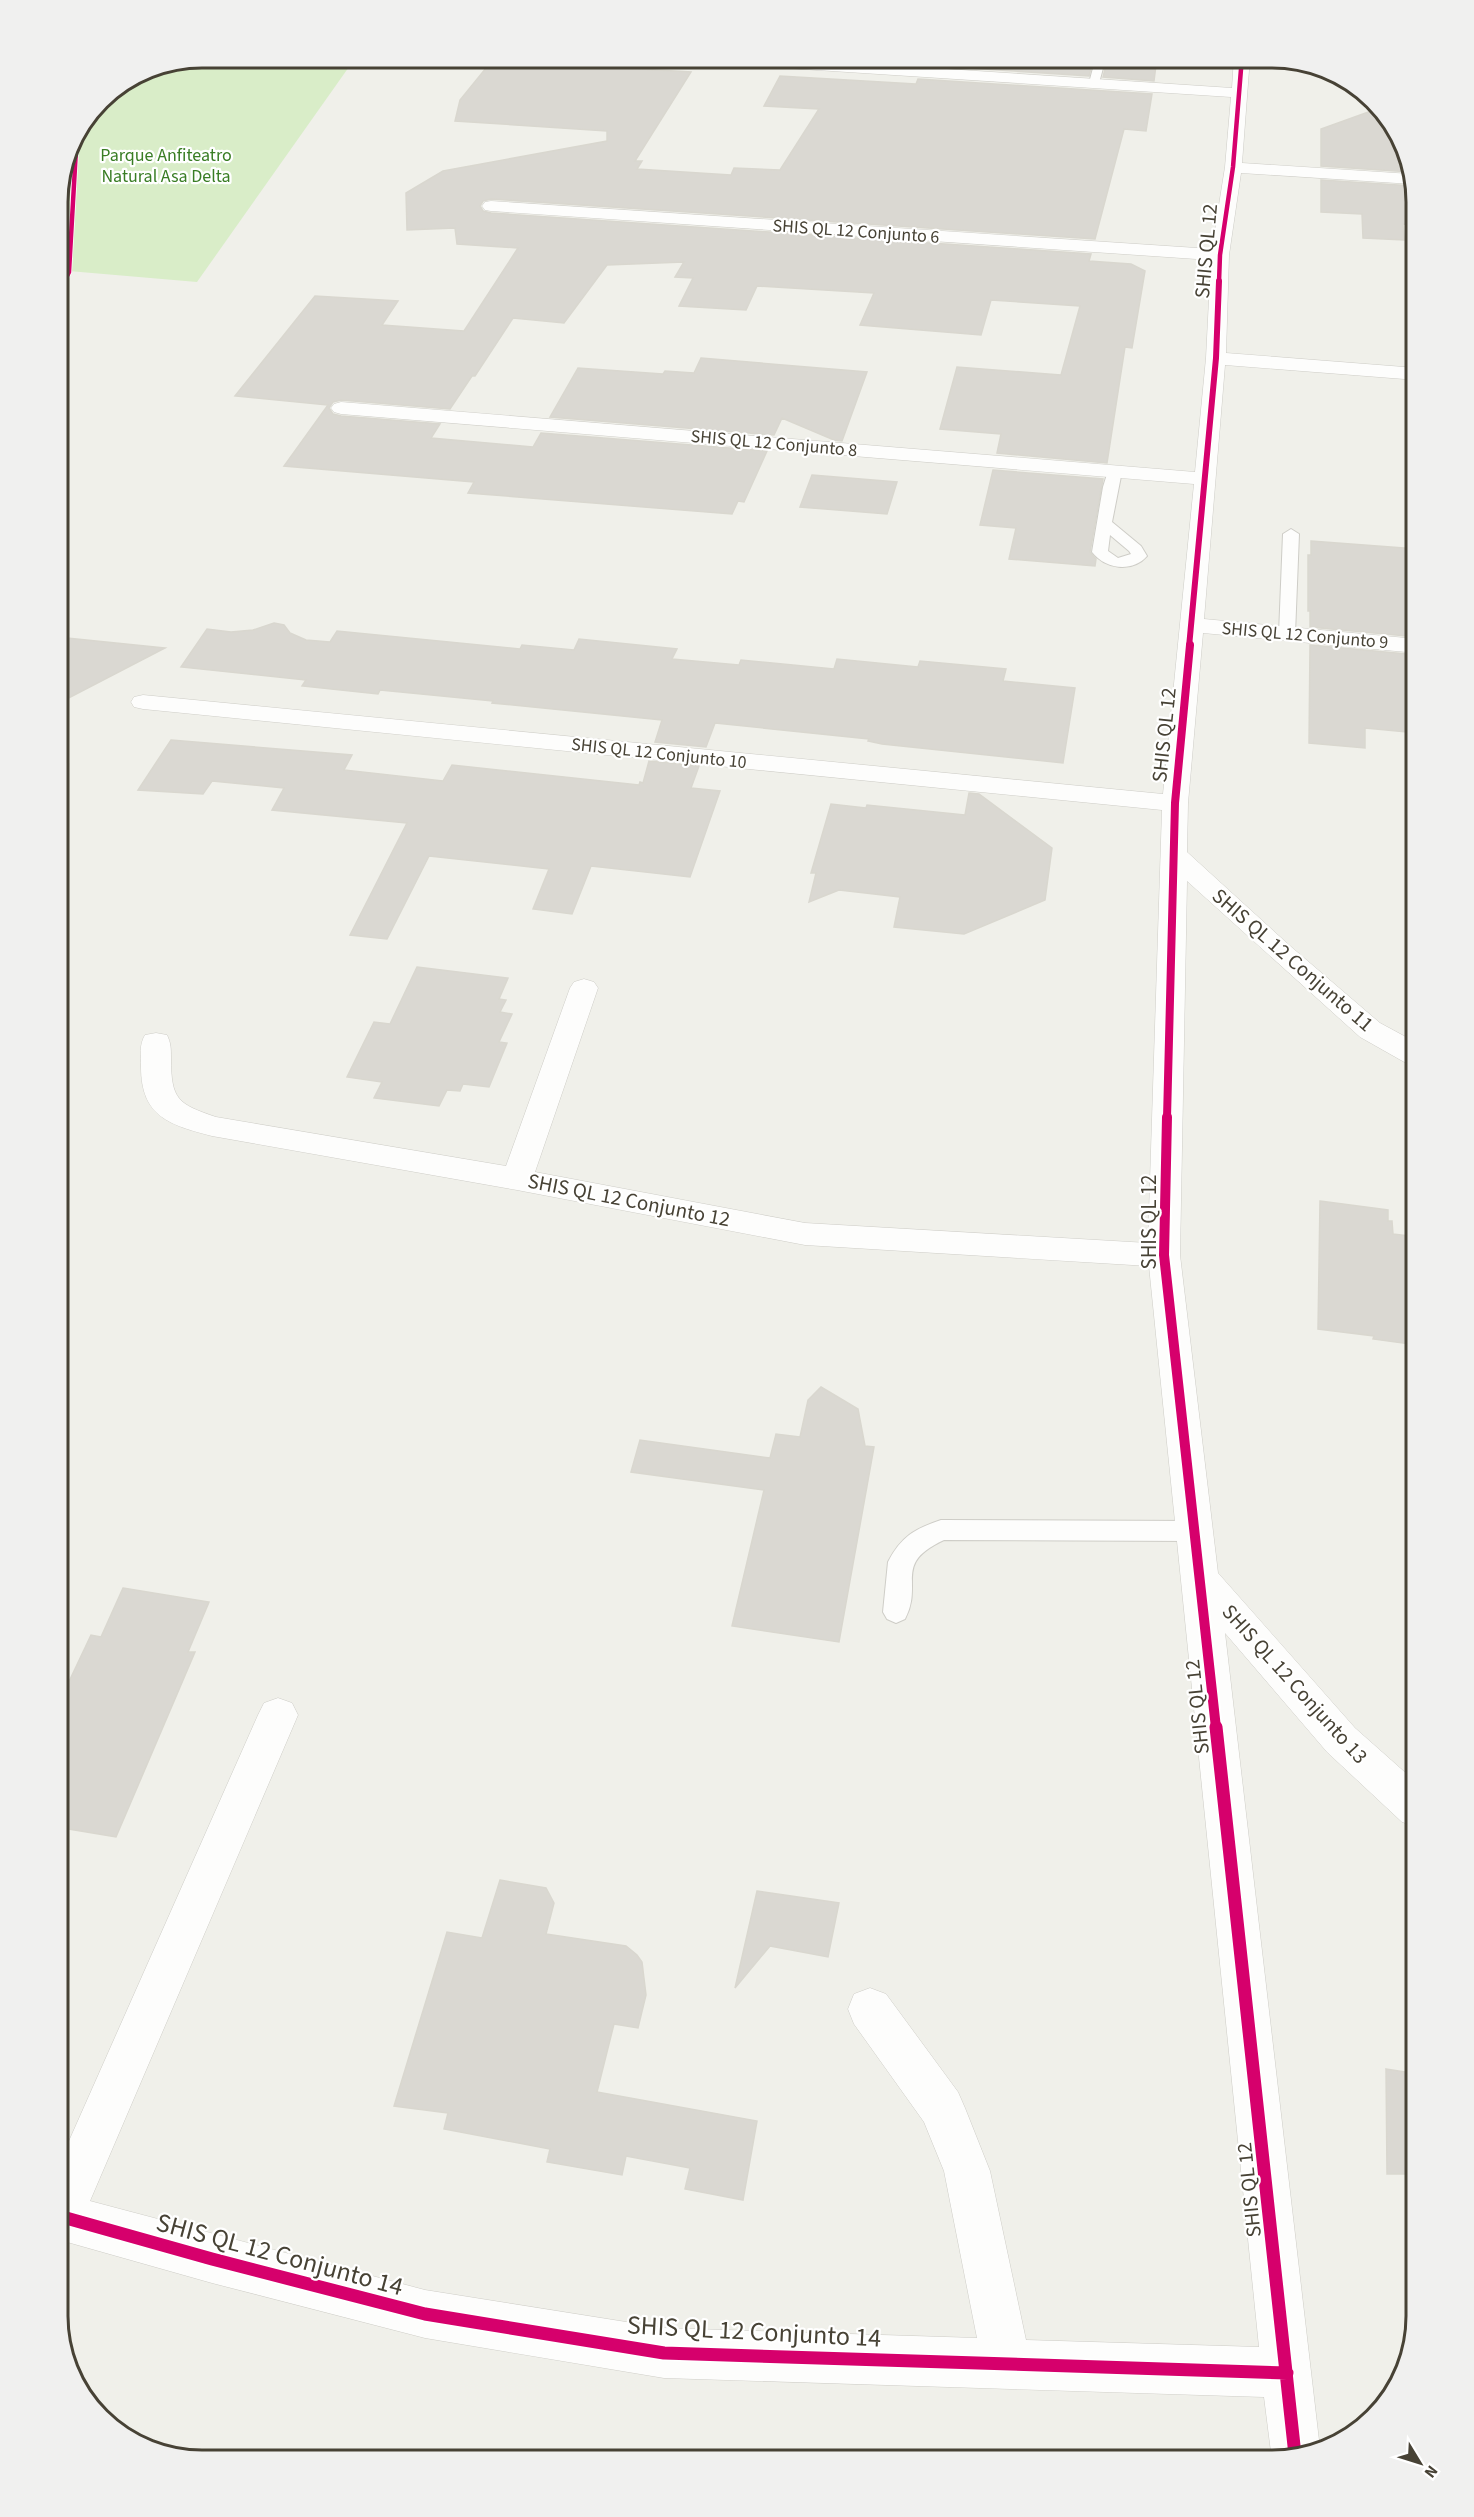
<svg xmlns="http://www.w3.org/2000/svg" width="1474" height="2517" viewBox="0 0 1474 2517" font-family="'Source Sans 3',sans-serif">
<rect width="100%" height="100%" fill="#f0f0ea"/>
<path fill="#d9edc8" d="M201,57h155l-159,225 -140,-12v-78l11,-46 32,-47 46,-31z"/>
<path fill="#dad8d2" stroke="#d9d7cf" stroke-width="1.5" d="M495,57h69l-10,7 137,8 -56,89h7l-5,8 94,6 3,-7 46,2 39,-61 -55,-3 16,-30 136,8 2,-5 234,15 -6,37 -22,-2 -29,110 -604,-40 -8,2 -3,5 3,5 8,2 600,41 -2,7 42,3 14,7 -13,77 -7,-1 -18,116 -110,-10 4,-19 -61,-5 17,-62 104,8 19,-69 -89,-6 -10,35 -121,-10 14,-32 -117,-7 -11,24 -67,-4 14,-28 -18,-1 9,-15 -77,3 -43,58 -51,-5 -38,58h-3l-22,33 -109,-9 -8,2 -4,6 4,6 8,2 99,8 -9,14 102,9 8,-14 226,18 -23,51 -6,-1 -6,13 -264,-21 6,-11 -190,-16 44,-61 -93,-9 80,-100 83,5 -16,24 82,6 54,-83 -61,-4 -2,-16 -48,2 -1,-37 37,-22 164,-30v-10l-152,-10 5,-21z
M927,57h167l-5,19 -165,-11z
M1108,57h49l-3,24 -51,-4z
M1377,109l25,29 8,34 -89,-6v-37z
M1321,180l92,6 4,15v24l-14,-1 1,16 -41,-2 -1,-24 -41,-2z
M701,358l166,14 -25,69 -8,-1 -52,-22 -8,17 -224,-18 28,-49 85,6 2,-3 29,2z
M993,470l110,9 -13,73 6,7 -1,7 -86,-7 7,-31 -36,-3z
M812,475l85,7 -10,32 -87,-7z
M1311,541l106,8v88l-107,-10v-16h-2v-56h3z
M274,623l10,2 6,8 16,7 24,2 7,-11 183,18 2,-4 52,5 5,-11 98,10 -5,10 67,6 2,-5 93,9 3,-10 81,8 2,-6 86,8 -3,12 72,7 -12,75 -181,-19 -14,-3 1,-2 -154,-16 -9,24 -51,-5 7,-22 -170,-17 1,-2 -113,-11 -2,4 -76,-8 4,-6 -125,-13 26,-38 24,3 22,-2z
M57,637l108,11 -108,56z
M1310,645l107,10v78l-52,-5v20l-56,-5z
M171,740l181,15 -8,15 99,11 9,-16 187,20 1,-3 3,1 6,-22 50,5 -8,22 29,3 -30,86 -99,-11 -19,48 -39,-5 16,-40 -120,-13 -42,83 -37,-4 57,-112 -135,-13 12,-22 -72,-7 -9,13 -65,-4z
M969,793l10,1 73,54 -7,52 -81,34 -70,-7 6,-30 -61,-7 -30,12 7,-29h-5l20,-69 35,4 1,-3 98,10z
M417,967l91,11 -9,21 7,1 -6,12 12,2 -13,28 8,1 -18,44 -26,-3 -3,7 -13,-1 -8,16 -65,-8 8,-16 -35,-5 27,-55 16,2z
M1320,1201l68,9v11h4l1,13 24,3v108l-44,-6 1,-3 -56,-7z
M821,1387l37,22 7,37 9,1 -35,195 -107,-16 32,-136 -133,-18 9,-32 130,18 6,-24 24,3 8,-37z
M123,1588l86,14 -21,50h7l-79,185 -59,-10v-120l34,-72 10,2z
M500,1880l46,8 8,15 -8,31 80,12 11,9 5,7 4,33 -8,33 -24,-4 -17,68 160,29 -14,79 -58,-11 5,-21 -64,-12 -4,19 -75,-13 3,-13 -106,-20 4,-16 -54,-7 53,-174 35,6z
M757,1891l82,12 -11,54 -58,-11 -35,42z
M1386,2069l31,5v100h-30z"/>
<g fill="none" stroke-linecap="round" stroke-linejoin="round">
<defs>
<path id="service" d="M1096,57h10l-7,26 -5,3 -5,-3z
M1115,467l7,4 -10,51 29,24 6,10c-15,17 -42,13 -55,-4l11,-65 5,-16zM1110,535l19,16 2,3 -13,4 -10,-7z
M1291,529l8,5 -4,100 -8,5 -8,-5 4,-100z
M941,1520l255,1 9,3 4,7 -4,7 -9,3 -252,-1c-52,24 -20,43 -39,79l-9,4 -9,-4 -4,-7 5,-50c13,-25 26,-33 53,-42z"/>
<path id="minor" d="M687,57h79l466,31 2,-31h16l-8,106 169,11 1,10 -171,-11 -12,82 -3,98 191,15v12l-192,-15 -21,254 213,20v14l-214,-20 -15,170 -1,49 102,93 91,78 37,20v22l-11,-2 -46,-26 -173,-156 -7,374 38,318 137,155 62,55v44l-15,-5 -75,-70 -102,-119 95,816 -48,11 -8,-63 -600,-19 -239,-40 -213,-55 -145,-41 -10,4v-78l201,-453 6,-12 14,-5 14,5 6,12 -208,486 335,89 239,38 313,10 -33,-167 -20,-49 -70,-98 -6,-15 6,-15 16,-6 16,6 72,98 7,16 25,63 36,169 233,7 -110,-1081 -344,-21 -288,-55 -305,-54c-42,-11 -71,-19 -71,-69 0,-12 -2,-22 4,-32l11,-2 11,2c4,8 4,14 4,23 0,42 7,46 45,59l290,49 64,-178 4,-6 10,-3 10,3 4,6 -63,184 270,51 343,20 14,-433 -1019,-101 -9,-2 -3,-5 3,-5 9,-2 1020,99 31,-310 -853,-70 -7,-2 -3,-4 3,-4 7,-2 854,70 11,-114 5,-98 -720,-49 -6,-1 -3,-4 3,-4 6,-1 721,48 13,-82 6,-70 -537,-35z"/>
</defs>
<use href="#service" stroke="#cecdc7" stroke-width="2"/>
<use href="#minor" stroke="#cecdc7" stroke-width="1"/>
<use href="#service" fill="#fdfdfc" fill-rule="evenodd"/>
<use href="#minor" fill="#fdfdfc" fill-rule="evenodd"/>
<defs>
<path id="cycleway-far4" d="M64,282l5,-10 8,-140
M1219,282l1,-27 13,-88 9,-110"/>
<path id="cycleway-far3" d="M57,295l7,-14
M1189,647l27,-289 3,-77"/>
<path id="cycleway-far2" d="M1167,1118l8,-315 15,-158"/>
<path id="cycleway-far1" d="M1167,1117l-3,138 52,473"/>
<path id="cycleway" d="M1216,1727l79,728
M59,2216l153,43 213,55 239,39 623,20"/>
</defs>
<use href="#cycleway-far4" stroke="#fff" stroke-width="6"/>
<use href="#cycleway-far3" stroke="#fff" stroke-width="8"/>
<use href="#cycleway-far2" stroke="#fff" stroke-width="10"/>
<use href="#cycleway-far1" stroke="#fff" stroke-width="14"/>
<use href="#cycleway" stroke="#fff" stroke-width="16"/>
<use href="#cycleway-far4" stroke="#d6006c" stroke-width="4.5"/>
<use href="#cycleway-far3" stroke="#d6006c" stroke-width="6"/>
<use href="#cycleway-far2" stroke="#d6006c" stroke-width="8"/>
<use href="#cycleway-far1" stroke="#d6006c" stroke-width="10"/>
<use href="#cycleway" stroke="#d6006c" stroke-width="13"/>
</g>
<g text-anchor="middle" stroke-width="4.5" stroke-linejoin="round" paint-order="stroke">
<g font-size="18" fill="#397d24" stroke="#fff">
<text x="166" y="161">Parque Anfiteatro<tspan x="166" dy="21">Natural Asa Delta</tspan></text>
</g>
<g font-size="18" fill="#474235" stroke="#fff">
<text transform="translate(856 231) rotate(4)" y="6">SHIS QL 12 Conjunto 6</text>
<text transform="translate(774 443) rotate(5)" y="6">SHIS QL 12 Conjunto 8</text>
<text transform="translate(1305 635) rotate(5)" y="6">SHIS QL 12 Conjunto 9</text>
<text transform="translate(659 753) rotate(6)" y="6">SHIS QL 12 Conjunto 10</text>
</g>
<g font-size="21" fill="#474235" stroke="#fff">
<text transform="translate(1206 251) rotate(-85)" y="7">SHIS QL 12</text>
<text transform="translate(1164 735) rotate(-84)" y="7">SHIS QL 12</text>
<text transform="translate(1293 960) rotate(41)" y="7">SHIS QL 12 Conjunto 11</text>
<text transform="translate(629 1200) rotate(11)" y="7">SHIS QL 12 Conjunto 12</text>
<text transform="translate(1149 1222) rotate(-90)" y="7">SHIS QL 12</text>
<text transform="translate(1295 1684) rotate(48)" y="7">SHIS QL 12 Conjunto 13</text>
<text transform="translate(1197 1707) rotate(-96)" y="7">SHIS QL 12</text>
<text transform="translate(1249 2190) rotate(-96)" y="7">SHIS QL 12</text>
</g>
<g font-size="26" fill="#474235" stroke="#fff">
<text transform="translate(280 2254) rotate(15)" y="9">SHIS QL 12 Conjunto 14</text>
<text transform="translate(754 2331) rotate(3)" y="9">SHIS QL 12 Conjunto 14</text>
</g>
</g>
<path d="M0 0H1474V2517H0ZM202 68H1272A134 134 0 0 1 1406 202V2316A134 134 0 0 1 1272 2450H202A134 134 0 0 1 68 2316V202A134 134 0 0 1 202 68Z" fill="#f0f0ef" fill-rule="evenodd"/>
<path fill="none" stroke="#474235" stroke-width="3" d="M202 68H1272A134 134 0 0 1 1406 202V2316A134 134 0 0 1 1272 2450H202A134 134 0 0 1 68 2316V202A134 134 0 0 1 202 68Z"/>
<g transform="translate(1420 2463) rotate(128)" stroke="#ffffff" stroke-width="4.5" paint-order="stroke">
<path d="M0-4.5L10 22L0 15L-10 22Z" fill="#474235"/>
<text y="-9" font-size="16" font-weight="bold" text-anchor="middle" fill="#474235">N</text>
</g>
</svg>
